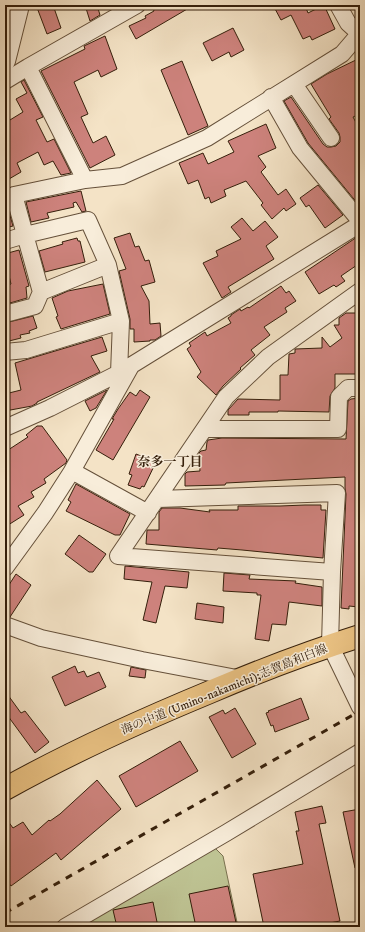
<svg xmlns="http://www.w3.org/2000/svg" width="365" height="932" viewBox="0 0 365 932" font-family="'IM FELL DW Pica','Noto Serif JP',serif">
<rect width="100%" height="100%" fill="#f4e3c6"/>
<filter id="stains"><feTurbulence type="fractalNoise" baseFrequency=".005" numOctaves="4"/><feColorMatrix values="0 0 0 0 .2 0 0 0 0 .09 0 0 0 0 .02 0 0 0 .5 -.17"/></filter>
<radialGradient id="worn" r=".72"><stop offset=".6" stop-color="#630" stop-opacity="0"/><stop offset="1" stop-color="#630" stop-opacity=".3"/></radialGradient>
<path fill="#bec393" stroke="#7a714f" d="M212,845l11,11 15,71h-164z"/>
<path fill="#cd827c" stroke="#351f0b" d="M36,5h17l8,23 -14,6z
M85,5h12l3,10 -10,6z
M152,5h42l-58,34 -7,-13 17,-8 -1,-2 9,-5z
M273,5h39l-6,3 2,5 16,-8 11,24 -23,11 -2,-4 -7,3 -12,-24 -10,5z
M233,28l11,22 -13,7 -2,-5 -17,9 -9,-18z
M105,36l12,33 -16,8 -3,-7 -24,12 14,32 -7,3 12,26 13,-7 9,19 -25,13 -49,-97 44,-22 -1,-3z
M360,58v56l-7,3 7,13v73l-2,1 -50,-61 -24,-42 7,-4 32,47 4,3h4l5,-1 4,-4v-5l-1,-4 -10,-14 2,-2 -20,-33 16,-10z
M182,61l26,65 -20,9 -27,-65z
M24,80l19,37 -7,3 11,22 7,-3 17,34 -10,2 -8,-14 -9,4 -6,-13 -21,11 4,9 -12,7 -4,-8v-48l18,-11 -7,-13 11,-6 -6,-11z
M266,124l10,24 -18,8 8,11 -5,5 17,23 8,-6 10,15 -10,7 -2,-3 -12,11 -11,-14 2,-2 -17,-22 -22,9 2,6 -15,7 -2,-6 -4,2 -7,-19 -10,4 -9,-21 24,-10 5,11 26,-12 -6,-11z
M318,185l25,30 -18,13 -16,-23 -3,2 -6,-9z
M81,191l5,20 -4,1 -6,-10 -3,1 1,4 -27,6 2,5 -18,4 -5,-20z
M5,205h2l6,21 -8,2z
M242,218l11,13 12,-10 13,16 -12,9 8,13 -46,28 3,5 -9,6 -19,-35 15,-7 -2,-5 25,-12 -10,-12z
M130,233l5,14 4,-1 6,15 4,-1 6,22 -14,4 8,15 1,23 10,-1 1,13 -6,4h-5v1l-16,1v-13h-4v-10l-11,-48 7,-2 -12,-31z
M360,235v28l-19,13 4,5 -9,6 -2,-2 -15,9 -14,-22z
M77,238l1,3h2l5,21 -40,10 -6,-21 24,-7 -1,-2z
M19,250l10,36 -3,1 1,11 -17,5 -5,-17 6,-2 -6,-25 4,-1 -1,-5z
M103,284l7,30 -49,15 -5,-12 2,-1 -6,-18 16,-7z
M281,286l5,7 3,-2 7,10 -11,7 2,4 -23,15 6,8 -19,15 4,5 -15,13 1,1 -18,17 -7,9 -19,-18 4,-5 -14,-23 4,-3 -2,-3 16,-11 2,4 24,-13 -3,-5 3,-2v-1l9,-6 1,2 7,-4 1,1z
M346,313h14v61h-25v14l-5,8 -1,16 -51,-1v1h-29v3h-21v-5l10,-11 42,1v-25h8l1,-21 6,-1v-4l27,-1v-11l8,10 12,-9 -8,-13h5v-7z
M33,316l4,12 -8,3 1,2 -10,2 1,3 -16,4v-19z
M102,337l5,14 -16,5 9,16 -63,30v1l-5,3 -27,5v-17l16,-4 -6,-27z
M107,390l-11,18 -6,3 -5,-10z
M140,390l10,7 -37,63 -17,-10 18,-31h-2l6,-10 12,-17 6,4z
M360,398l-1,209 -10,-1v3l-8,-1 5,-114 -1,-6v-11l-119,6 -1,2 -40,1v-12l2,-2 13,-1 -1,-18 2,-2 5,-1 1,-8 1,-2 14,-2 124,1 2,-38 3,-2z
M37,426h5l25,34 -1,3 -22,16 2,4 -15,9 3,5 -16,9 6,9 -19,12v-75l23,-15 -2,-2z
M136,454l20,8 -12,25 -2,-1 -2,3 -12,-4 4,-10 -3,-1z
M76,484l54,30 -10,21h-5l-49,-24 5,-9 -3,-2z
M305,505h16v5h5l-3,48 -81,-8 -24,-2 -1,2 -71,-6 1,-14h12v-18l3,-4h18l30,4 -1,-2h29v-4h42z
M79,535l27,19 -13,18h-4l-24,-18z
M125,566l64,6 -2,16 -22,-2 -9,37 -13,-3 9,-38 -28,-3z
M224,573l26,2 -1,4 47,2 -1,2 27,4v19l-33,-4 -3,23 -14,-1 -3,17 -14,-2 6,-44h-4v-2l-34,-2z
M16,574l15,11 -21,32 -5,-1v-25z
M197,603l27,4 -1,16 -28,-4z
M75,666l3,7 6,-2 3,6 12,-5 7,15 -41,19 -13,-29z
M131,667l15,3 -1,8 -16,-2z
M5,691l16,22 4,-2 24,31 -14,11 -30,-41z
M301,698l8,21 -34,13 -2,-7 -2,1 -5,-13 3,-1 -1,-1z
M235,708l21,36 -24,14 -23,-41 14,-7 2,4z
M180,741l18,30 -62,36 -17,-31z
M97,780l24,29 -60,51 -5,-7 -45,33 -6,-8v-61l8,11 10,-6 9,13 17,-15 1,1 10,-7z
M322,806l4,17 -7,1 21,97 -31,6h-45l-11,-53 50,-10 -7,-33h3l-4,-19z
M360,809v59h-5l-12,-56z
M228,886l9,41h-41l-7,-33z
M153,902l5,25h-41l-4,-17z"/>
<g fill="none" stroke-linecap="round" stroke-linejoin="round">
<defs>
<path id="minor" d="M338,5l10,18 11,10
M28,67l57,113
M5,81l23,-14 109,-62
M294,84l37,54
M271,97l29,51 60,73
M5,241l20,-6 63,-15 20,45
M5,314l30,-8 6,-14
M5,352l21,-2 95,-29
M119,373l2,-52 -13,-56 -67,27 -27,-97 71,-15 37,-4 85,-38 135,-84 18,-21
M5,428l45,-20 69,-35 241,-149
M205,429h133l1,-32 9,-9h12
M72,471l59,-105
M158,499l179,-6 -5,79 -2,73 30,62
M5,568l40,-55 27,-42 76,42
M332,572l-214,-16 108,-159 42,-40 92,-66
M5,625l36,13 101,22 100,19
M65,927l161,-94 134,-81"/>
<path id="tertiary" d="M5,61l14,-56"/>
<path id="primary" d="M5,789c66,-37 135,-68 205,-97 49,-21 99,-40 150,-56"/>
</defs>
<use href="#minor" stroke="#65503a" stroke-width="18"/>
<use href="#tertiary" stroke="#65503a" stroke-width="22"/>
<use href="#primary" stroke="#351f0b" stroke-width="24"/>
<use href="#minor" stroke="#f8edda" stroke-width="16"/>
<use href="#tertiary" stroke="#f8edda" stroke-width="20"/>
<use href="#primary" stroke="#eac283" stroke-width="22"/>
<path stroke="#351f0b" stroke-width="3" stroke-dasharray="7 7" stroke-linecap="butt" d="M5,913l355,-202"/>
</g>
<g text-anchor="middle" stroke-width="3" stroke-linejoin="round" paint-order="stroke">
<g font-size="12" fill="#351f0b" stroke="#f8edda">
<text transform="translate(224 689) rotate(-22)" y="4">海の中道 (Umino-nakamichi);志賀島和白線</text>
</g>
<g font-size="13" font-weight="bold" fill="#351f0b" stroke="#f8edda">
<text x="170" y="466">奈多一丁目</text>
</g>
</g>
<rect width="365" height="932" fill="none" stroke="#f4e3c6" stroke-width="20"/>
<rect x="6" y="6" width="353" height="920" fill="none" stroke="#351f0b" stroke-width="2"/>
<rect x="10" y="10" width="345" height="912" fill="none" stroke="#351f0b"/>
<rect width="100%" height="100%" filter="url(#stains)"/>
<rect width="100%" height="100%" fill="url(#worn)"/>
</svg>
